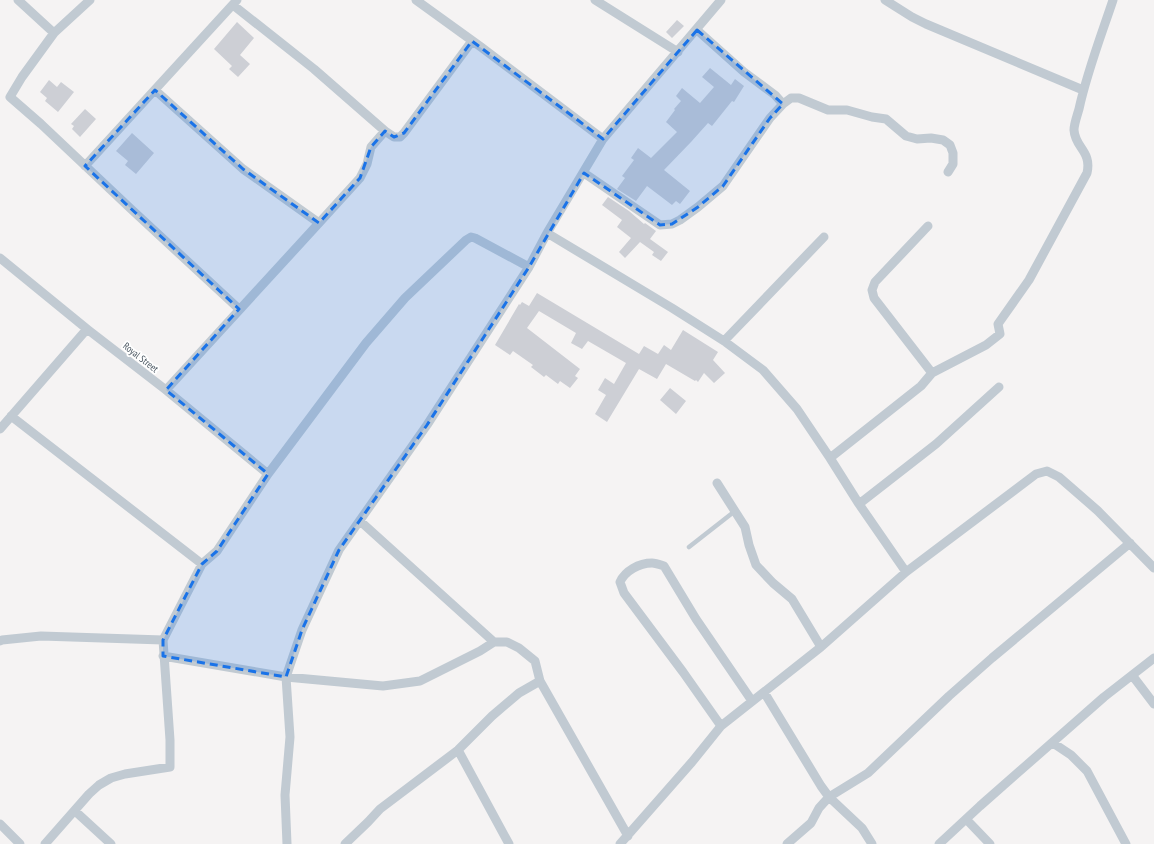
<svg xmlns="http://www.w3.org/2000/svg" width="1154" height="844" viewBox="0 0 1154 844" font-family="'PT Sans Narrow',sans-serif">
<rect width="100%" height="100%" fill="#f5f3f3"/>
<path fill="#cdcfd5" d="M677,20l7,6 -12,12 -6,-6z
M237,22l17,16 -14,17 10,9 -12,13 -9,-8 3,-3 -18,-17z
M710,68l21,17 4,-6 9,7 -10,16 -2,-1 -20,25 -4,-3 -17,19 -27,28 26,21 -10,13 -4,-3 -4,4 -25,-19 -11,15 -19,-12 8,-11 -3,-2 12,-16 -3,-2 7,-10 13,10 26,-26 -11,-10 9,-12 -1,-1 7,-8 -5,-5 6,-8 18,15 14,-16 -12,-10z
M49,80l8,7 4,-5 13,10 -16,20 -13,-11 2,-3 -7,-6z
M85,109l11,10 -16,18 -8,-8 2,-3 -3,-2z
M132,133l22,20 -18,21 -11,-9 3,-4 -12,-10z
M608,197l21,14 15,13 1,-1 11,8 -6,8 18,13 -7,9 -9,-6 2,-3 -14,-10 -15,16 -6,-6 12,-14 -14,-11 5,-7 -20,-15z
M537,293l102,61 5,-8 14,8 6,-9 7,5 12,-20 35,22 -5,8 12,13 -11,10 -10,-10 -6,9 -2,-2 -1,1 -29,-17 -9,15 -18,-10 -32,53 -12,-8 11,-19 -8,-5 7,-12 9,6 12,-21 -38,-22 -6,8 -11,-6 5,-10 -37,-22 -12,17 53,41 -5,7 3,2 -8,10 -10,-7 -2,3 -12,-9 -2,2 -13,-10 2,-2 -20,-14 -3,4 -15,-10 24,-41 1,1 2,-3 7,4z
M670,388l16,13 -10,13 -16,-14z"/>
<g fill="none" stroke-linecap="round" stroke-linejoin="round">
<path stroke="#c1cad2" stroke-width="4.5" d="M689,547l46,-36"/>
<path stroke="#c1cad2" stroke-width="9" d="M18,0l36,33
M90,0l-36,33 -32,44 -12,20 31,27 90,85 108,100
M416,0l65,47 122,92
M595,0l83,52
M885,0l27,17 14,7 157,66
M233,5l81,64 71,62 9,6h6l4,-4 68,-92
M697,30l47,42 31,23 8,9
M155,90l88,79 76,54 41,-45 7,-14 4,-17 14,-16
M85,166l152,-166
M584,173l76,52 12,-1 8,-4 18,-13 25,-21 47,-68 13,-14 8,-6h8l29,12h19l25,7 14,2 20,17 11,3 14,-1 12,2 7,5 3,8v11l-5,8
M928,226l-53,56 -3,8 2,8 58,75
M547,233l125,75 52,33 39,29 34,39 33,49 29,46 47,68
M0,258l87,71 79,61 102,84
M724,341l100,-104
M166,390l153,-167
M11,416l191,148 15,-13 51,-77 98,-131 39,-45 61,-58 5,-3 4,1 54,29
M0,429l87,-100
M830,458l91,-72 11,-13 54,-28 14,-11 -2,-10 31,-44 58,-107c5,-22 -12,-25 -13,-43 0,-6 3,-14 5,-21 8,-37 22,-73 34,-109
M717,483l28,44 4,18 7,20 17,18 19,16 29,48
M859,504l77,-60 63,-57
M360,521l134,121
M0,641l2,-1 39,-4 122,4
M163,656l123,21 97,9 37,-5 60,-30 14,-9h13l12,6 16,13 5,20 88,155
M1132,675l22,29
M764,692l57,94 8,11 -10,11 -8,15 -24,21
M721,726l-38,-54 -59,-79 -4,-11c5,-11 19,-19 32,-19 3,0 9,2 12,3l32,53 56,82
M1053,743l18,12 16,16 39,73
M458,750l51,94
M75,811l36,33
M966,819l24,25
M0,824l20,20
M45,844l44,-50 10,-9 12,-7 14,-4 45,-7v-27l-7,-100 39,-76
M287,844l-2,-49 5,-58 -4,-60 16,-47 37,-80 88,-125 102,-158 18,-34 56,-94 118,-139
M345,844l23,-22 12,-13 78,-59 34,-34 27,-23 21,-12
M620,844l72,-82 29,-36 100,-79 85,-75 130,-98 11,-3 12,6 39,34 56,57
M872,844l-10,-16 -33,-31 39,-24 81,-77 43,-38 138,-115
M939,844l41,-38 124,-109 50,-39"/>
</g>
<path fill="#1a73e8" fill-opacity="0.2" stroke="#1a73e8" stroke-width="3" stroke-dasharray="8 5" stroke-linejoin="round" d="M697,30l86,74 -13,14 -47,68 -25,21 -26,17 -12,1 -76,-52 -55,94 -102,158 -88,125 -37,80 -16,47 -123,-21v-16l39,-76 15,-13 51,-77 -102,-84 73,-81 -154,-143 70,-76 88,79 76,54 41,-45 11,-31 14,-16 9,6 10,-4 68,-92 131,98z"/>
<g text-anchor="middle" stroke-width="3.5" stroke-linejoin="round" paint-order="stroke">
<g font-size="10" fill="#4a5661" stroke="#fff">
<text transform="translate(141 357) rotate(38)" y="4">Royal Street</text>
</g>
</g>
</svg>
